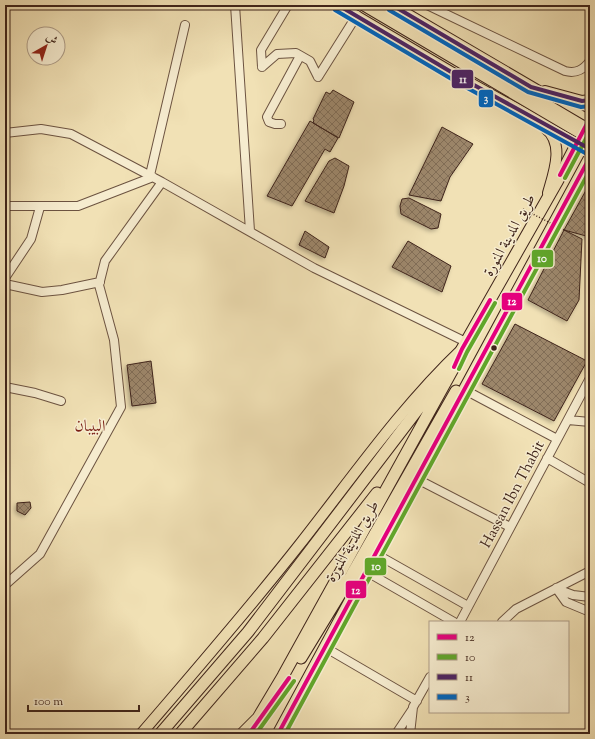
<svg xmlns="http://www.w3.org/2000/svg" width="595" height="739" viewBox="0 0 595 739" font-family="'Sorts Mill Goudy',Amiri,serif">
<defs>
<pattern id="building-cross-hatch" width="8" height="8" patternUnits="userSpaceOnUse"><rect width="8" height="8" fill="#9c866b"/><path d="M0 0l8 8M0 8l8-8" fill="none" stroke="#816d57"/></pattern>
<filter id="shadow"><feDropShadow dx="-2" dy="2" stdDeviation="2" flood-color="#0004"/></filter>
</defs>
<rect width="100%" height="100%" fill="#f1e1b5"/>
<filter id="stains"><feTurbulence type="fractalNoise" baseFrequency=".005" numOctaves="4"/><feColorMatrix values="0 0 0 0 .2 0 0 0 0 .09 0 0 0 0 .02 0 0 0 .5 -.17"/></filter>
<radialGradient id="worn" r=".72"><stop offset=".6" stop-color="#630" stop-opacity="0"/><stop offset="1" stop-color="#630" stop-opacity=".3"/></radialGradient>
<path fill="url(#building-cross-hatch)" stroke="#3f241a" filter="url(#shadow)" d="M333,90l21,12 -15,36 -26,-15 1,-3 -1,-1 13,-27 4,2z
M310,121l28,17 -8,14 -5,-3 -33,57 -25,-10z
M442,127l31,17 -23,33 -9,24 -32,-6z
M335,158l14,8 -5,20 -10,27 -29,-12 24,-40z
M590,183v54l-26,-7z
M409,198l32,16 -3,14 -7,1 -30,-15 -1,-8 2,-7z
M564,230l18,9 -3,61 -12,21 -39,-21z
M305,231l24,16 -4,11 -26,-13z
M408,241l43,25 -9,26 -50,-25z
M515,324l72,37 -33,60 -72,-37z
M151,361l5,42 -24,3 -5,-41z
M30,502l1,6 -6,7 -8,-4v-8z"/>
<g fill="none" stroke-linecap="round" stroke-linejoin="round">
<defs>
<path id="minor" d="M235,5l15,226
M427,5l138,66c11,3 18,-1 25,-10
M262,67l15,-13 19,-1 14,8 8,16
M262,67l-1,-17 27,-45
M318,77l39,-62
M281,124h-6l-6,-2 -2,-5 33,-61
M5,133l36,-4 30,5 91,48 152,86 152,74
M150,175l35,-150
M5,206h73l75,-29
M5,278l26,-39 9,-32
M5,284l37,8 20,-2 38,-8
M5,387l30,6 26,8
M465,390l92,49
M568,420l22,2
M547,458l43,25
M417,479l93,48
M376,554l92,52
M367,572l87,50
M5,585l35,-31 81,-147 -7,-67 -15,-55 6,-24 57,-79
M556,588l10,14 24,10
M557,589l16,6 17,2
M460,622l130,-244
M502,622l14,-13 74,-38
M326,648l91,53
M396,734l16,-24
M410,734l3,-27 17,-30"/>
<path id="major" d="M338,5l125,74 127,70
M392,5l198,116
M545,91l37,10 8,-1
M545,128c20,15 9,44 3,65
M576,186l14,-11
M141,734c54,-63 108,-125 159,-190 52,-66 101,-137 162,-195"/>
<path id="highway" d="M301,658l50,-82 105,-185
M160,734l88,-102 196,-257
M180,734l83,-96 114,-145
M242,734l16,-16 25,-42 171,-309 8,-18 96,-169 32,-62
M278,734l312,-577"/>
</defs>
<use href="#minor" stroke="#6c5341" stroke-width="10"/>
<use href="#major" stroke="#3f241a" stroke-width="12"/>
<use href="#highway" stroke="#3f241a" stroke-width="13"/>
<path stroke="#3f241a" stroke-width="1.5" stroke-dasharray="1 2" stroke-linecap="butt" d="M321,7l1,-2"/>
<use href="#minor" stroke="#f6eccf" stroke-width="8"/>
<use href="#major" stroke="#f1e1b5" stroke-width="10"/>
<use href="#highway" stroke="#f1e1b5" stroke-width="11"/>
<defs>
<path id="major-bridge" d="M363,5l227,134
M378,5l212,125"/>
</defs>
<use href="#major-bridge" stroke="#3f241a" stroke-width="12" stroke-linecap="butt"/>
<path stroke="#3f241a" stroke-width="1.5" stroke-dasharray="1 2" stroke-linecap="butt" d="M523,209l41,21"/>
<use href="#major-bridge" stroke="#f1e1b5" stroke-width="10"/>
<defs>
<path id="bus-1" d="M560,175l30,-57
M454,367l8,-18 28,-49
M249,734l40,-56
M278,734l312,-577"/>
<path id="bus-2" d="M565,178l25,-47
M459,369l8,-17 28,-49
M256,734l38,-53
M285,734l305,-564"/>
<path id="bus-3" d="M338,5l125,74 127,70
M392,5l139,82 51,14 8,-1"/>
<path id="bus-4" d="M335,10l125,74 127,70
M389,10l139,82 53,15 9,-1"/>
</defs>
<use href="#bus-1" stroke="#f6eccf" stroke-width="7"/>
<use href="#bus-2" stroke="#f6eccf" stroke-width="7"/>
<use href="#bus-3" stroke="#f6eccf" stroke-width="7"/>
<use href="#bus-4" stroke="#f6eccf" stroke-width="7"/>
<use href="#bus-1" stroke="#e5007d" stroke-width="4"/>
<use href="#bus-2" stroke="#60a62a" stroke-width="4"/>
<use href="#bus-3" stroke="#4c2464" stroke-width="4"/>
<use href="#bus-4" stroke="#0065bd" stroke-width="4"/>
</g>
<circle fill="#3f241a" stroke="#f6eccf" stroke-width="1.5" cx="494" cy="348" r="3.5"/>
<g text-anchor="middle" stroke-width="3" stroke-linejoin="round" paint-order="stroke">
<g font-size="15" fill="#3f241a" stroke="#f6eccf">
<text transform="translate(509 235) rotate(-61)" y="5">طريق المدينة المنورة</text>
<text transform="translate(512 494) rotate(-62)" y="5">Hassan Ibn Thabit</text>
<text transform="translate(352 541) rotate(-60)" y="5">طريق المدينة المنورة</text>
</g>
<g font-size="16" fill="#7a1f14" stroke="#f6eccf">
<text x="90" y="431">البيبان</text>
</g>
</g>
<g stroke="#f6eccf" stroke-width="1.5">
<rect x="451" y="69" width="23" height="20" rx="4" fill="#4c2464"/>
<rect x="478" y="89" width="16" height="19" rx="4" fill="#0065bd"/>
<rect x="531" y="249" width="23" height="19" rx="4" fill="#60a62a"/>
<rect x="501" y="292" width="22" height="19" rx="4" fill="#e5007d"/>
<rect x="364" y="557" width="23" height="19" rx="4" fill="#60a62a"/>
<rect x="345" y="580" width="22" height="19" rx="4" fill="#e5007d"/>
</g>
<g font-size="11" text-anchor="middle" font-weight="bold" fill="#fff">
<text x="463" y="83">11</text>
<text x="486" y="102">3</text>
<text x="542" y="262">10</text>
<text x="512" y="305">12</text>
<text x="376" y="570">10</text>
<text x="356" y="594">12</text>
</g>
<rect width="595" height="739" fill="none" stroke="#f1e1b5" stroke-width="20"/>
<rect x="6" y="6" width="583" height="727" fill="none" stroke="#3f241a" stroke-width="2"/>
<rect x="10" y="10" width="575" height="719" fill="none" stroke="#3f241a"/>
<rect x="429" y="621" width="140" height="92" fill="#f6eccf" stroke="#ad9c87"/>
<rect x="437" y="634" width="20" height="6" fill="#e5007d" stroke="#ad9c87"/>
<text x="465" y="641" font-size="12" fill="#3f241a">12</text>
<rect x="437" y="654" width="20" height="6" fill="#60a62a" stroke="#ad9c87"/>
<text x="465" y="661" font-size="12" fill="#3f241a">10</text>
<rect x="437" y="674" width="20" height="6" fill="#4c2464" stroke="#ad9c87"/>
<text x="465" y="681" font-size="12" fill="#3f241a">11</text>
<rect x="437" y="694" width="20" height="6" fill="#0065bd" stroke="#ad9c87"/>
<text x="465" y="701" font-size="12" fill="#3f241a">3</text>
<g transform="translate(46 46) rotate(39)"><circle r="19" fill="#f6eccf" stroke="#ad9c87"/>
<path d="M0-3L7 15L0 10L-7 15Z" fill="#8f2418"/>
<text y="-6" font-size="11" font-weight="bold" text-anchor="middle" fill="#3f241a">ش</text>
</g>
<path d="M28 705v6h111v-6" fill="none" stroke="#3f241a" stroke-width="2"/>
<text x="34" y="705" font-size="12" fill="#3f241a" stroke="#f6eccf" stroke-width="3" paint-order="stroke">100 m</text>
<rect width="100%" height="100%" filter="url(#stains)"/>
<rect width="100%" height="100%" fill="url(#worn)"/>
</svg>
